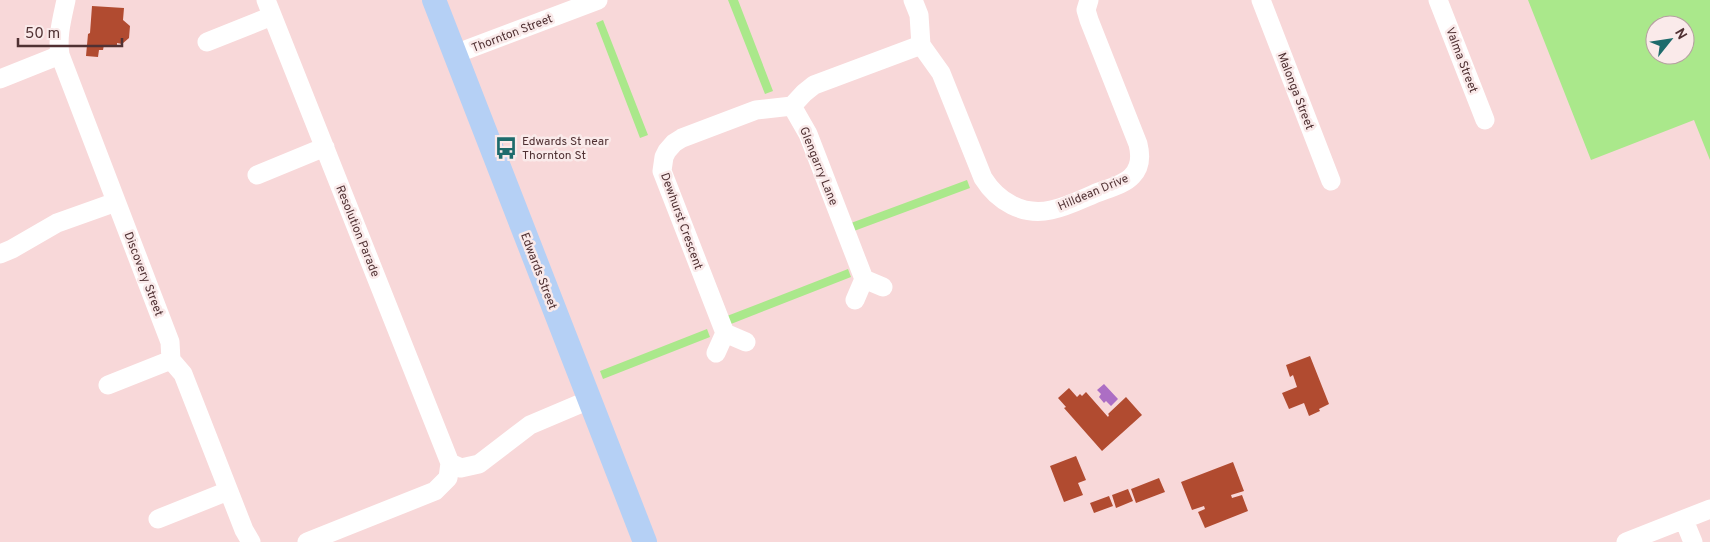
<svg xmlns="http://www.w3.org/2000/svg" width="1710" height="542" viewBox="0 0 1710 542" font-family="Overpass,sans-serif">
<rect width="100%" height="100%" fill="#f8d8d9"/>
<path fill="#aae88b" fill-rule="evenodd" d="M728,0h10l35,91 -8,3z
M1528,0h182v160l-16,-40 -103,40zM1655,25h30v30h-30z
M603,20l45,115 -8,3 -44,-115z
M967,180l3,8 -116,43 -3,-8z
M848,269l3,8 -120,47 -4,-8z
M707,329l3,8 -107,42 -3,-8z"/>
<path fill="#ac6ec4" d="M1104,384l14,15 -7,7 -5,-5 -2,2 -5,-6 2,-3 -4,-4z"/>
<path fill="#b14b30" d="M92,6l32,2 -1,12 7,6 -1,12 -7,6 -5,-1v3l-13,-1 -1,5h-4l-1,7 -12,-1 2,-22 2,-1z
M1310,356l19,48 -10,5 1,2 -11,5 -5,-13 -15,6 -7,-16 15,-6 -4,-12 -3,2 -4,-12z
M1069,388l8,9 3,-3 2,2 4,-4 22,25 1,-2 -1,-1 18,-17 16,18 -40,36 -38,-43 2,-1 -8,-9z
M1076,456l10,24 -8,3 5,12 -19,7 -14,-36z
M1233,462l11,29 -13,4 1,3 10,-3 6,16 -43,17 -7,-16 7,-3 -1,-3 -12,4 -11,-28z
M1159,478l6,14 -29,11 -5,-14z
M1128,489l5,12 -17,7 -4,-13z
M1109,496l4,10 -19,7 -4,-10z"/>
<g fill="none" stroke-linecap="round" stroke-linejoin="round">
<path stroke="#fff" stroke-width="19" d="M66,0c-4,19 -9,36 -6,55l110,287 1,18 12,14 61,156 7,12
M266,0l184,463
M913,0l6,15 2,30 20,28 42,105c15,24 40,38 68,32 15,-3 29,-10 43,-16 12,-5 30,-9 38,-18 9,-9 9,-20 6,-32l-49,-124 -3,-10 3,-10
M1261,0l70,181
M1438,0l47,120
M207,42l65,-26
M455,54l143,-54
M0,79l60,-24
M792,106l16,28 56,145
M257,175l68,-28
M0,254l12,-5 45,-26 59,-21
M855,300l9,-21 19,8
M725,333l-63,-162 2,-14 3,-6 7,-8 8,-5 74,-28 36,-4 12,-13 10,-8 107,-40
M716,353l9,-20 21,9
M108,385l63,-25
M158,519l70,-28
M1684,520l9,22
M307,542l128,-51 13,-13 2,-15 11,5 18,-4 51,-39 59,-25
M1626,542l84,-33"/>
<path stroke="#b5d0f5" stroke-width="24" d="M434,0l211,542"/>
</g>
<defs>
<symbol id="bus-bare" viewBox="-9 -9 18 18"><path d="M-5-6H5V4H4V6H2V4H-2V6H-4V4H-5ZM-3.5-4V0h7V-4ZM-3.5 1.2v1.5H-2V1.2ZM2 1.2v1.5H3.5V1.2Z" fill="#1e6b6c" stroke="#faeaea" stroke-width="2.5" paint-order="stroke"/></symbol>
</defs>
<g fill-rule="evenodd">
<use href="#bus-bare" x="490" y="132" width="32" height="32"/>
</g>
<g text-anchor="middle" stroke-width="5" stroke-linejoin="round" paint-order="stroke">
<g font-size="12" fill="#503133" stroke="#faeaea">
<text transform="translate(512 33) rotate(-21)" y="4">Thornton Street</text>
<text transform="translate(1462 60) rotate(69)" y="4">Valma Street</text>
<text transform="translate(1296 91) rotate(69)" y="4">Malonga Street</text>
<text transform="translate(819 166) rotate(68)" y="4">Glengarry Lane</text>
<text transform="translate(1093 192) rotate(-23)" y="4">Hilldean Drive</text>
<text transform="translate(682 221) rotate(70)" y="4">Dewhurst Crescent</text>
<text transform="translate(358 231) rotate(68)" y="4">Resolution Parade</text>
<text transform="translate(539 271) rotate(69)" y="4">Edwards Street</text>
<text transform="translate(144 274) rotate(69)" y="4">Discovery Street</text>
</g>
<g font-size="12" fill="#503133" stroke="#faeaea" text-anchor="start">
<text x="522" y="145">Edwards St near<tspan x="522" dy="14">Thornton St</tspan></text>
</g>
</g>
<g transform="translate(1670 40) rotate(60)"><circle r="24" fill="#faeaea" stroke="#b6a0a1"/>
<path d="M0-4L9 19L0 12L-9 19Z" fill="#1e6b6c"/>
<text y="-8" font-size="14" font-weight="bold" text-anchor="middle" fill="#503133">N</text>
</g>
<path d="M18 38v8h104v-8" fill="none" stroke="#503133" stroke-width="2.5"/>
<text x="25" y="38" font-size="15" fill="#503133" stroke="#faeaea" stroke-width="4" paint-order="stroke">50 m</text>
</svg>
